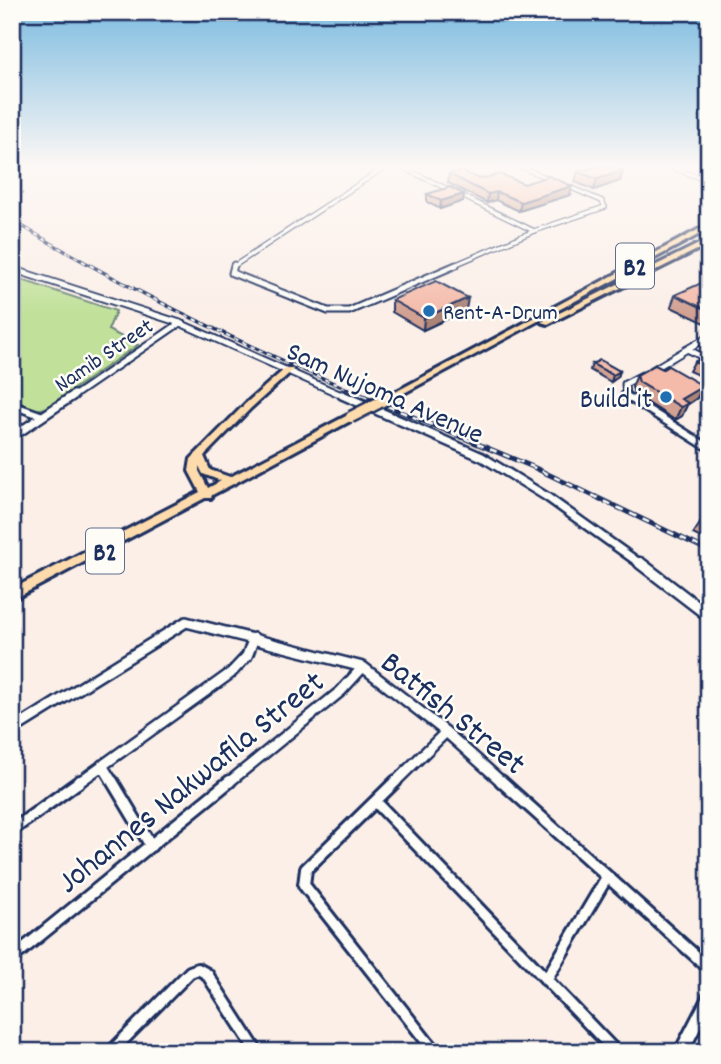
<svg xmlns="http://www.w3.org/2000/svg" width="721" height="1064" viewBox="0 0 721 1064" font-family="Dekko,sans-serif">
<rect width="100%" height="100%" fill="#fbefe8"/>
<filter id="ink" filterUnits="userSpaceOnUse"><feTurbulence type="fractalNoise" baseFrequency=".0143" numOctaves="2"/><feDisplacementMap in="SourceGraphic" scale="14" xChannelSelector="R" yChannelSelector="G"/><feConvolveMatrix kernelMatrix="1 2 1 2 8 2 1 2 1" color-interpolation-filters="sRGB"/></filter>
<g filter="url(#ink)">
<path fill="#c1e19a" stroke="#6e887c" stroke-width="2" d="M13,277l103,34 -8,19 30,15 -92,63 -10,2 -24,-8z"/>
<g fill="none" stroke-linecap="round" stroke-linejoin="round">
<defs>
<path id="minor-far4" d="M398,165l136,66
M665,165l44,16
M234,266l154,-101
M452,266l82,-35 71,-24 -3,-6 -85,-36"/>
<path id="minor-far3" d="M234,265l-2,8 96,38h21l107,-46
M687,349l22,11
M652,370l57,-34
M626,397l-1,-13 17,-9"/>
<path id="minor-far2" d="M625,395l84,53
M12,405l31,11"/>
<path id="minor-far1" d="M12,730l174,-108 177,45 83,65 57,51
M102,765l11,18
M78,783l153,-110 16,-17 7,-18
M228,783l113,-92 22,-24
M394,783l52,-51"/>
<path id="minor" d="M112,781l39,65
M396,781l-90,88 -2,16 131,167
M501,781l208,187
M376,802l240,250
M12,830l68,-49
M12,958l218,-177
M546,980l61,-103
M111,1052l79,-80 8,-3 9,5 50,78"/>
<path id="tertiary-far3" d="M12,269l168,54 166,74
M72,397l108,-74"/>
<path id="tertiary-far2" d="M342,395l140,62 65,40 95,68
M12,437l62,-42"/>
<path id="tertiary-far1" d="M640,563l69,53"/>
<path id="tertiary" d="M681,1052l28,-54"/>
<path id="trunk" d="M709,224v5l-318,171h-6l-1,-2z
M709,239v5l-161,80 -7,-2z
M286,368h6l1,2 -42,38 -47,48 6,14 20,7 118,-62h6v4l-119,64 -23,12 -1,3h-6l-193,102v-11l188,-97 -11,-21 2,-12 54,-55zM199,466l4,8 18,7 -13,7 -9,-17z"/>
</defs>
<use href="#minor-far4" stroke="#1b2f5e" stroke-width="6"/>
<use href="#minor-far3" stroke="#1b2f5e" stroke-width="9"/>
<use href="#minor-far2" stroke="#1b2f5e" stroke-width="11"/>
<use href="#minor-far1" stroke="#1b2f5e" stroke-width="14"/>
<use href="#minor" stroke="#1b2f5e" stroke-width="16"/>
<use href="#tertiary-far3" stroke="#1b2f5e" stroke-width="9"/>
<use href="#tertiary-far2" stroke="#1b2f5e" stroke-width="12"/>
<use href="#tertiary-far1" stroke="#1b2f5e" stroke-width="15"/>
<use href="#tertiary" stroke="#1b2f5e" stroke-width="18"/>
<use href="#trunk" stroke="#1b2f5e" stroke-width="6"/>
<use href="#minor-far4" stroke="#fdfcf7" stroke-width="3.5"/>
<use href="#minor-far3" stroke="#fdfcf7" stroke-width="5"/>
<use href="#minor-far2" stroke="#fdfcf7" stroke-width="6"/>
<use href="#minor-far1" stroke="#fdfcf7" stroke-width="9"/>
<use href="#minor" stroke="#fdfcf7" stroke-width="10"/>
<use href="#tertiary-far3" stroke="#fdfcf7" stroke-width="5"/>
<use href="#tertiary-far2" stroke="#fdfcf7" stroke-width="7"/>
<use href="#tertiary-far1" stroke="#fdfcf7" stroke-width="10"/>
<use href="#tertiary" stroke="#fdfcf7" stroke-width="12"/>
<use href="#trunk" fill="#fedbac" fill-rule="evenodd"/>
<defs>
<path id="rail-far1" d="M12,220c113,69 231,125 354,177"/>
<path id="rail" d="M361,395l172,72 176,84"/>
</defs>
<use href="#rail-far1" stroke="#1b2f5e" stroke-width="3.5"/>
<use href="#rail" stroke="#1b2f5e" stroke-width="5"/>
<use href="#rail-far1" stroke="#fdfcf7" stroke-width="2" stroke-dasharray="4.5" stroke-linecap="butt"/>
<use href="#rail" stroke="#fdfcf7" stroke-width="2.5" stroke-dasharray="7" stroke-linecap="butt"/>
<defs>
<path id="trunk-bridge" d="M351,417l37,-19"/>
</defs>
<use href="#trunk-bridge" stroke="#1b2f5e" stroke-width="15" stroke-linecap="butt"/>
<use href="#trunk-bridge" stroke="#fedbac" stroke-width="10"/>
</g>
<path fill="#d2a192" stroke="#1b2f5e" stroke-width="2" d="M623,171l-3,10 -26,9 -19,-8 3,-10z
M449,174l31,5 44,5 46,11 -51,16 -23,-11 -9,3 -39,-20z
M427,194h37l-1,7 -23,8 -13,-7z
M709,280v45l-38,-18 4,-12z
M392,300l74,10 -43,20 -31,-18z
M709,355v25l-20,-9 5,-9z
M592,364l28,7 -2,6 -7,5 -21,-12z
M663,369l40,17 -6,12 -10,7 -5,11 -7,4 -41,-26 -2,-7 5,-12z
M709,516v26l-16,-8 8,-12z"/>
<path fill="#ab8377" stroke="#1b2f5e" stroke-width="2" d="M623,171l-3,10 -26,9 3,-11z
M572,186l-2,9 -51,16 2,-9z
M497,192l-1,8 -9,3 1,-9z
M464,194l-1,7 -23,8 1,-8z
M468,298l-2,12 -43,20 1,-12z
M620,371l-2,6 -7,5 2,-7z
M703,386l-6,12 -10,7 -5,11 -7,4 6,-13v-8z"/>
<path fill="#f4bbaa" stroke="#1b2f5e" stroke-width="2" d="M601,165h6l16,6 -26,8 -19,-7z
M461,171l19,8 20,-5 24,10 25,-8 23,10 -51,16 -24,-10 -9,2 -39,-20z
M450,187l14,7 -23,7 -14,-7z
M708,280h1v31l-34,-16z
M436,281l32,17 -44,20 -32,-18z
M707,355h2v14l-15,-7z
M600,360l20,11 -7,4 -21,-11z
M655,365l8,4 5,-3 35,20 -22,13 7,4 -7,4 -42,-25 -2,-7z
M709,516v10l-8,-4z"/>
</g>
<linearGradient id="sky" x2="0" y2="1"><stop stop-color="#7bbbe0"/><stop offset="0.53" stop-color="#fdf8f5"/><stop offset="1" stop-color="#fdf8f5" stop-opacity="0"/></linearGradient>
<rect width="721" height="314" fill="url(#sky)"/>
<g fill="#1f6fb2" stroke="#fdfcf7" stroke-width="2.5">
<circle cx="429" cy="311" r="7"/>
<circle cx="666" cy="397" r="7"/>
</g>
<g text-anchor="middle" stroke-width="5" stroke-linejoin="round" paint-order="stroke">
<g font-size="23" fill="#1b2f5e" stroke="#fdfcf7" text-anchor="start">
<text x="443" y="319">Rent-A-Drum</text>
</g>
<g font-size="23" fill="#1b2f5e" stroke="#fdfcf7">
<text transform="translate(103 354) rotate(-34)" y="8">Namib Street</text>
</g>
<g fill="#fdfcf7" stroke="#5f6c8c" stroke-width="2">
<rect x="616" y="243.5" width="38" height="45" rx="5"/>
<rect x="86" y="528.5" width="38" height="45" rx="5"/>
</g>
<g font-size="26" font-weight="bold" fill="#1b2f5e">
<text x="635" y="275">B2</text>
<text x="105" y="560">B2</text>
</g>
<g font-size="28" fill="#1b2f5e" stroke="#fdfcf7">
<text transform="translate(386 391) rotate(24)" y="10">Sam Nujoma Avenue</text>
</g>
<g font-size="28" fill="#1b2f5e" stroke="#fdfcf7" text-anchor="end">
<text x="652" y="407">Build it</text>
</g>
<g font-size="33" fill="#1b2f5e" stroke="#fdfcf7">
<text transform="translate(455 711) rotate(39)" y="12">Batfish Street</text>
<text transform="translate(189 780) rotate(-39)" y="12">Johannes Nakwafila Street</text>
</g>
</g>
<rect width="721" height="1064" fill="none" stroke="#fdfcf7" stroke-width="42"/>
<rect x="21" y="21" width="679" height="1022" fill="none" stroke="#1b2f5e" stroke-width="2.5" filter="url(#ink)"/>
</svg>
